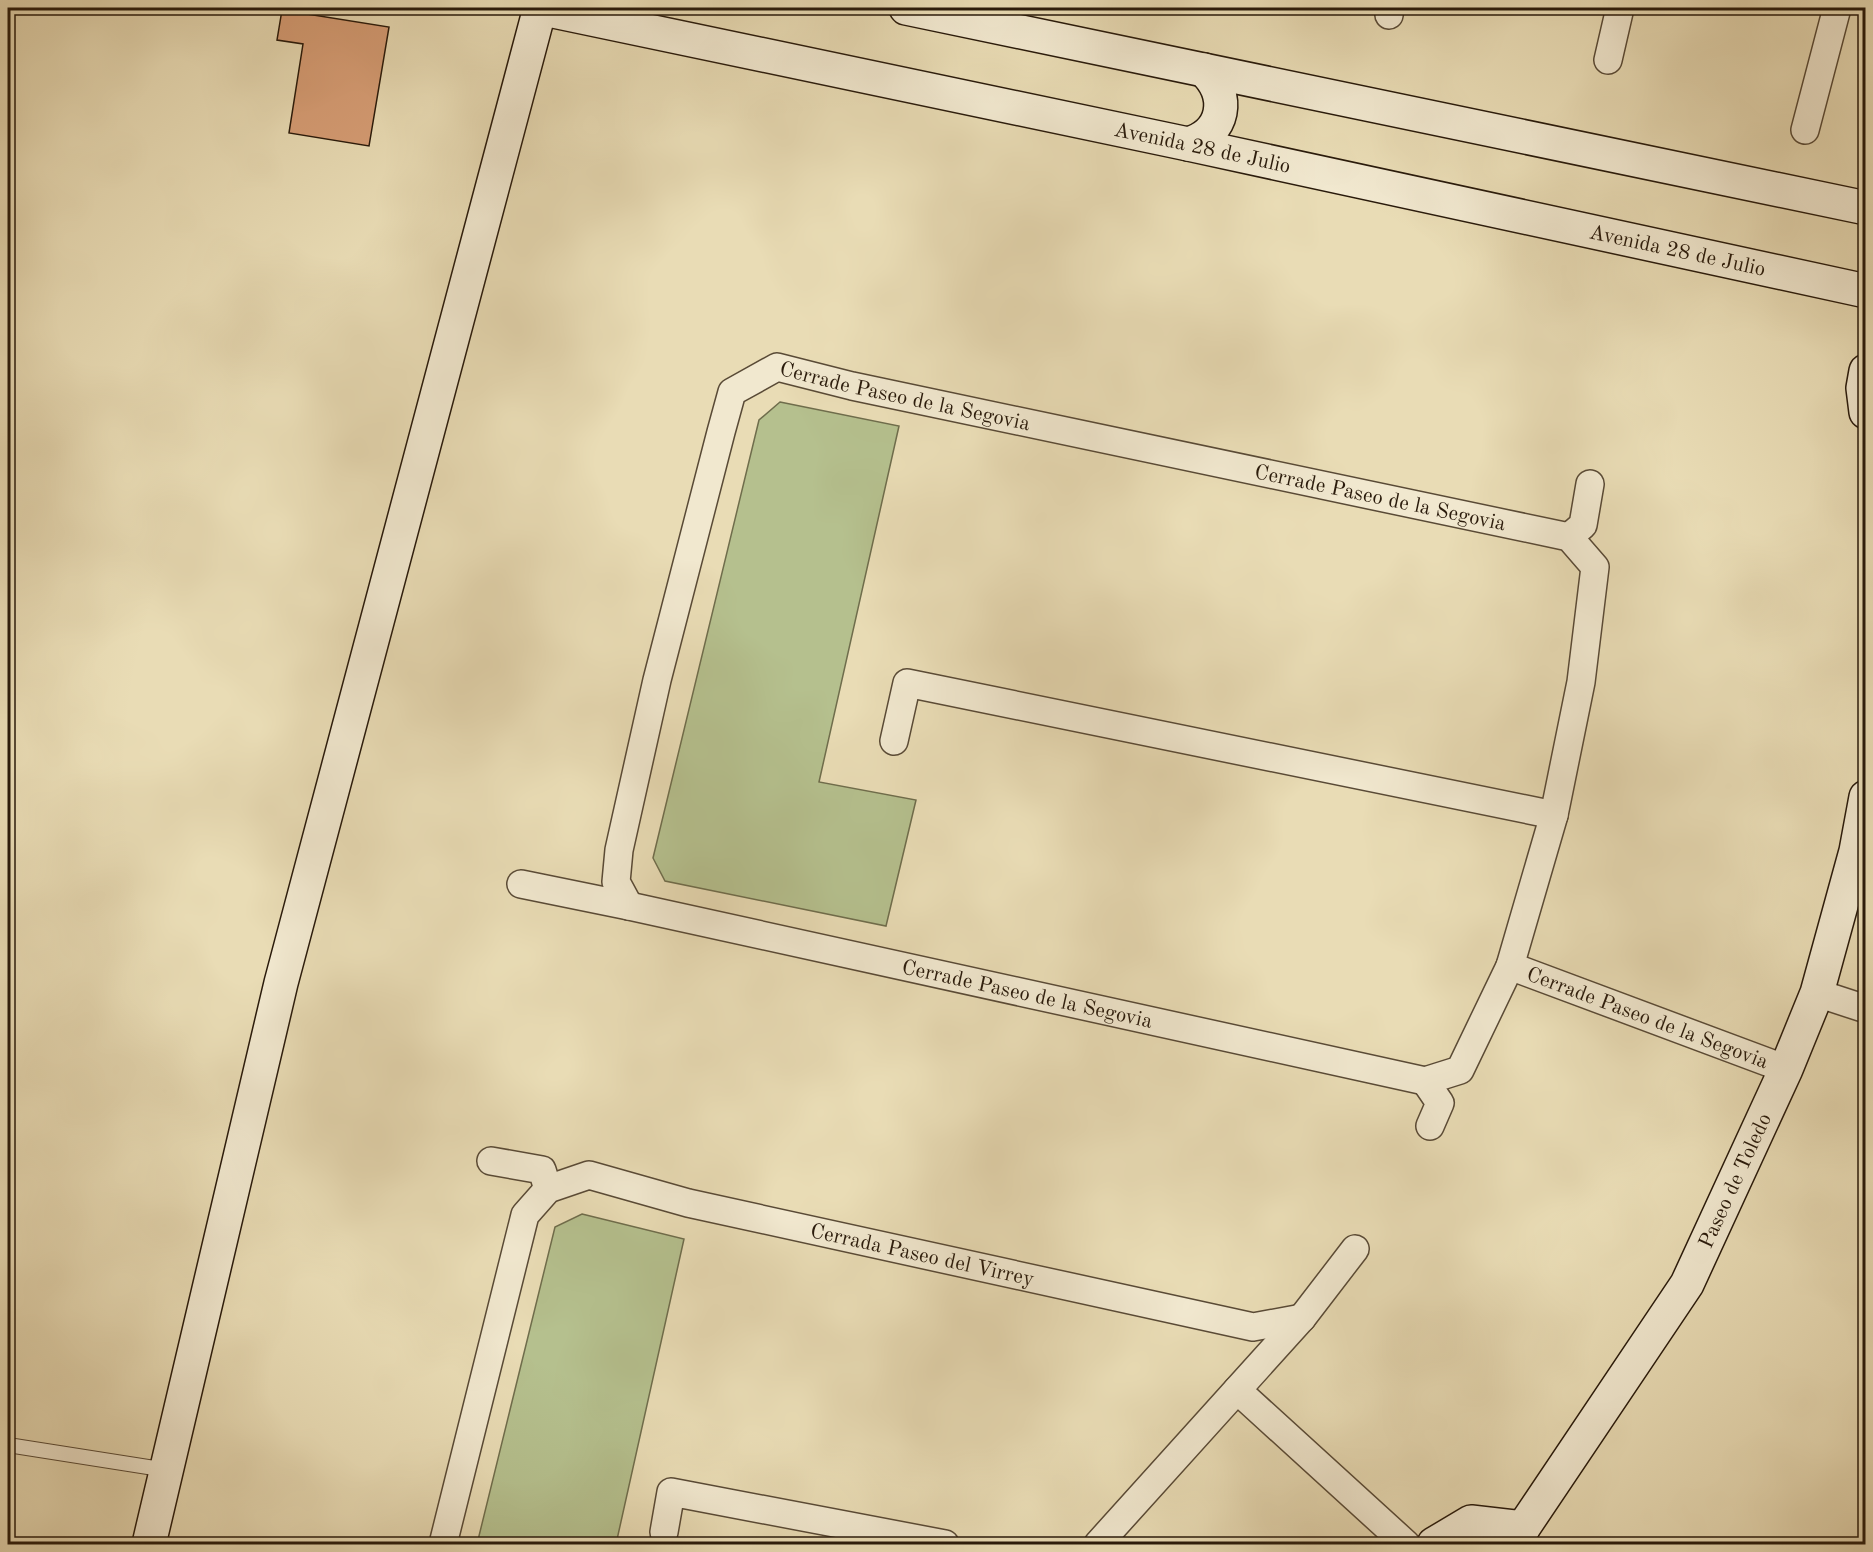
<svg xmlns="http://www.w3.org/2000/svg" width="1873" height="1552" viewBox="0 0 1873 1552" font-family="'Old Standard TT',serif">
<rect width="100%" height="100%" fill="#e9dcb5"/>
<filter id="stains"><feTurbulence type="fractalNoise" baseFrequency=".00333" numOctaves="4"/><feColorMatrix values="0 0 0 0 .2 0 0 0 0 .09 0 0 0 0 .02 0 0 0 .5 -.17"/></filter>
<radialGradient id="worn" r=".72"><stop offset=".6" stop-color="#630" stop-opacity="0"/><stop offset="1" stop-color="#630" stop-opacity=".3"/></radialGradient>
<path fill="#b5c08e" stroke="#6f6d4c" stroke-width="1.5" d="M780,402l119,24 -80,356 97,18 -30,126 -221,-45 -12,-23 106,-438z
M582,1214l102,25 -68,305h-139l78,-317z"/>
<path fill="#d69d75" stroke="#291a0b" stroke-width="1.5" d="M282,10l107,17 -20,119 -80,-13 14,-89 -26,-4z"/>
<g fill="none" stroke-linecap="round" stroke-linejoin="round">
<defs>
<path id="lane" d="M8,1445l159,25"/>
<g id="street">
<path d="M1389,15l1,-7"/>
<path d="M1608,60l12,-52"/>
<path d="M1805,130l32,-122"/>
<path d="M1569,537l14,-12 7,-41"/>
<path d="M894,741l13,-58 647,132"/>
<path id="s1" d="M521,884l108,22 796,175"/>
<path id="s2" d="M629,906l-13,-24 3,-32 38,-170 64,-248 11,-40 45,-25 75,19 717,151 26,30 -14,115 -27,133 -44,151 -50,104 -35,11 15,22 -10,23"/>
<path id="s3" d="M1510,966l276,103"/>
<path d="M1817,993l49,16"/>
<path d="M491,1161l51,9 6,19"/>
<path d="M1237,1390l169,154"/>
<path d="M664,1532l7,-40 274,52"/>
<path id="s4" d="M443,1544l82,-329 23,-26 41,-14 99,28 565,124 49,-9"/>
<path d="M1098,1544l204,-226 53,-69"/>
</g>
<g id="secondary">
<path id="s5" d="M539,8l649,136 678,147"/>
<path d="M906,8l960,200"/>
<path d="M1188,144c37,-11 43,-48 16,-74"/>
<path d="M1866,371l-3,17 3,24"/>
<path id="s6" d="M1523,1528l164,-244 99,-215 31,-76 39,-142 10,-54"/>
<path d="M149,1544l132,-561 259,-975"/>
<path d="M1434,1544l37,-22 52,6"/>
</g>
</defs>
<use href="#lane" stroke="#594a36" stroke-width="16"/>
<use href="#street" stroke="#594a36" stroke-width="30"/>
<use href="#secondary" stroke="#291a0b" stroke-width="36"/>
<use href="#lane" stroke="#f1e8cf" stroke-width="14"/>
<use href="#street" stroke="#f1e8cf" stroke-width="27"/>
<use href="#secondary" stroke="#f1e8cf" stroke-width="33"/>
</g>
<g text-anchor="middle" stroke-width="4.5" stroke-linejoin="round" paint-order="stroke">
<g font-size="21" fill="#291a0b" stroke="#f1e8cf">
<text dy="7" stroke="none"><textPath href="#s5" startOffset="678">Avenida 28 de Julio</textPath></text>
<text dy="7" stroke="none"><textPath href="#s5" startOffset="1164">Avenida 28 de Julio</textPath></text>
<text dy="7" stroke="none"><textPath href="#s2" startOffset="714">Cerrade Paseo de la Segovia</textPath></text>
<text dy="7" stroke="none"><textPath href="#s2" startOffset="1200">Cerrade Paseo de la Segovia</textPath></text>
<text dy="7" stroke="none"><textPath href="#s1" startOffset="518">Cerrade Paseo de la Segovia</textPath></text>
<text dy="7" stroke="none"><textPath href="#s3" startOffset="147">Cerrade Paseo de la Segovia</textPath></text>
<text dy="7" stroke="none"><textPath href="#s6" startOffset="408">Paseo de Toledo</textPath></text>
<text dy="7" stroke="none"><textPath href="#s4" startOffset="760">Cerrada Paseo del Virrey</textPath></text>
</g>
</g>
<rect width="1873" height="1552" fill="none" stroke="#e9dcb5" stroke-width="30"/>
<rect x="9" y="9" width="1855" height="1534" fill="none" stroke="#291a0b" stroke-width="3"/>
<rect x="15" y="15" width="1843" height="1522" fill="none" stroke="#291a0b" stroke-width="1.5"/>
<rect width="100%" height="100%" filter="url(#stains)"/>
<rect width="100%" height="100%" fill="url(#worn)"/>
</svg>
